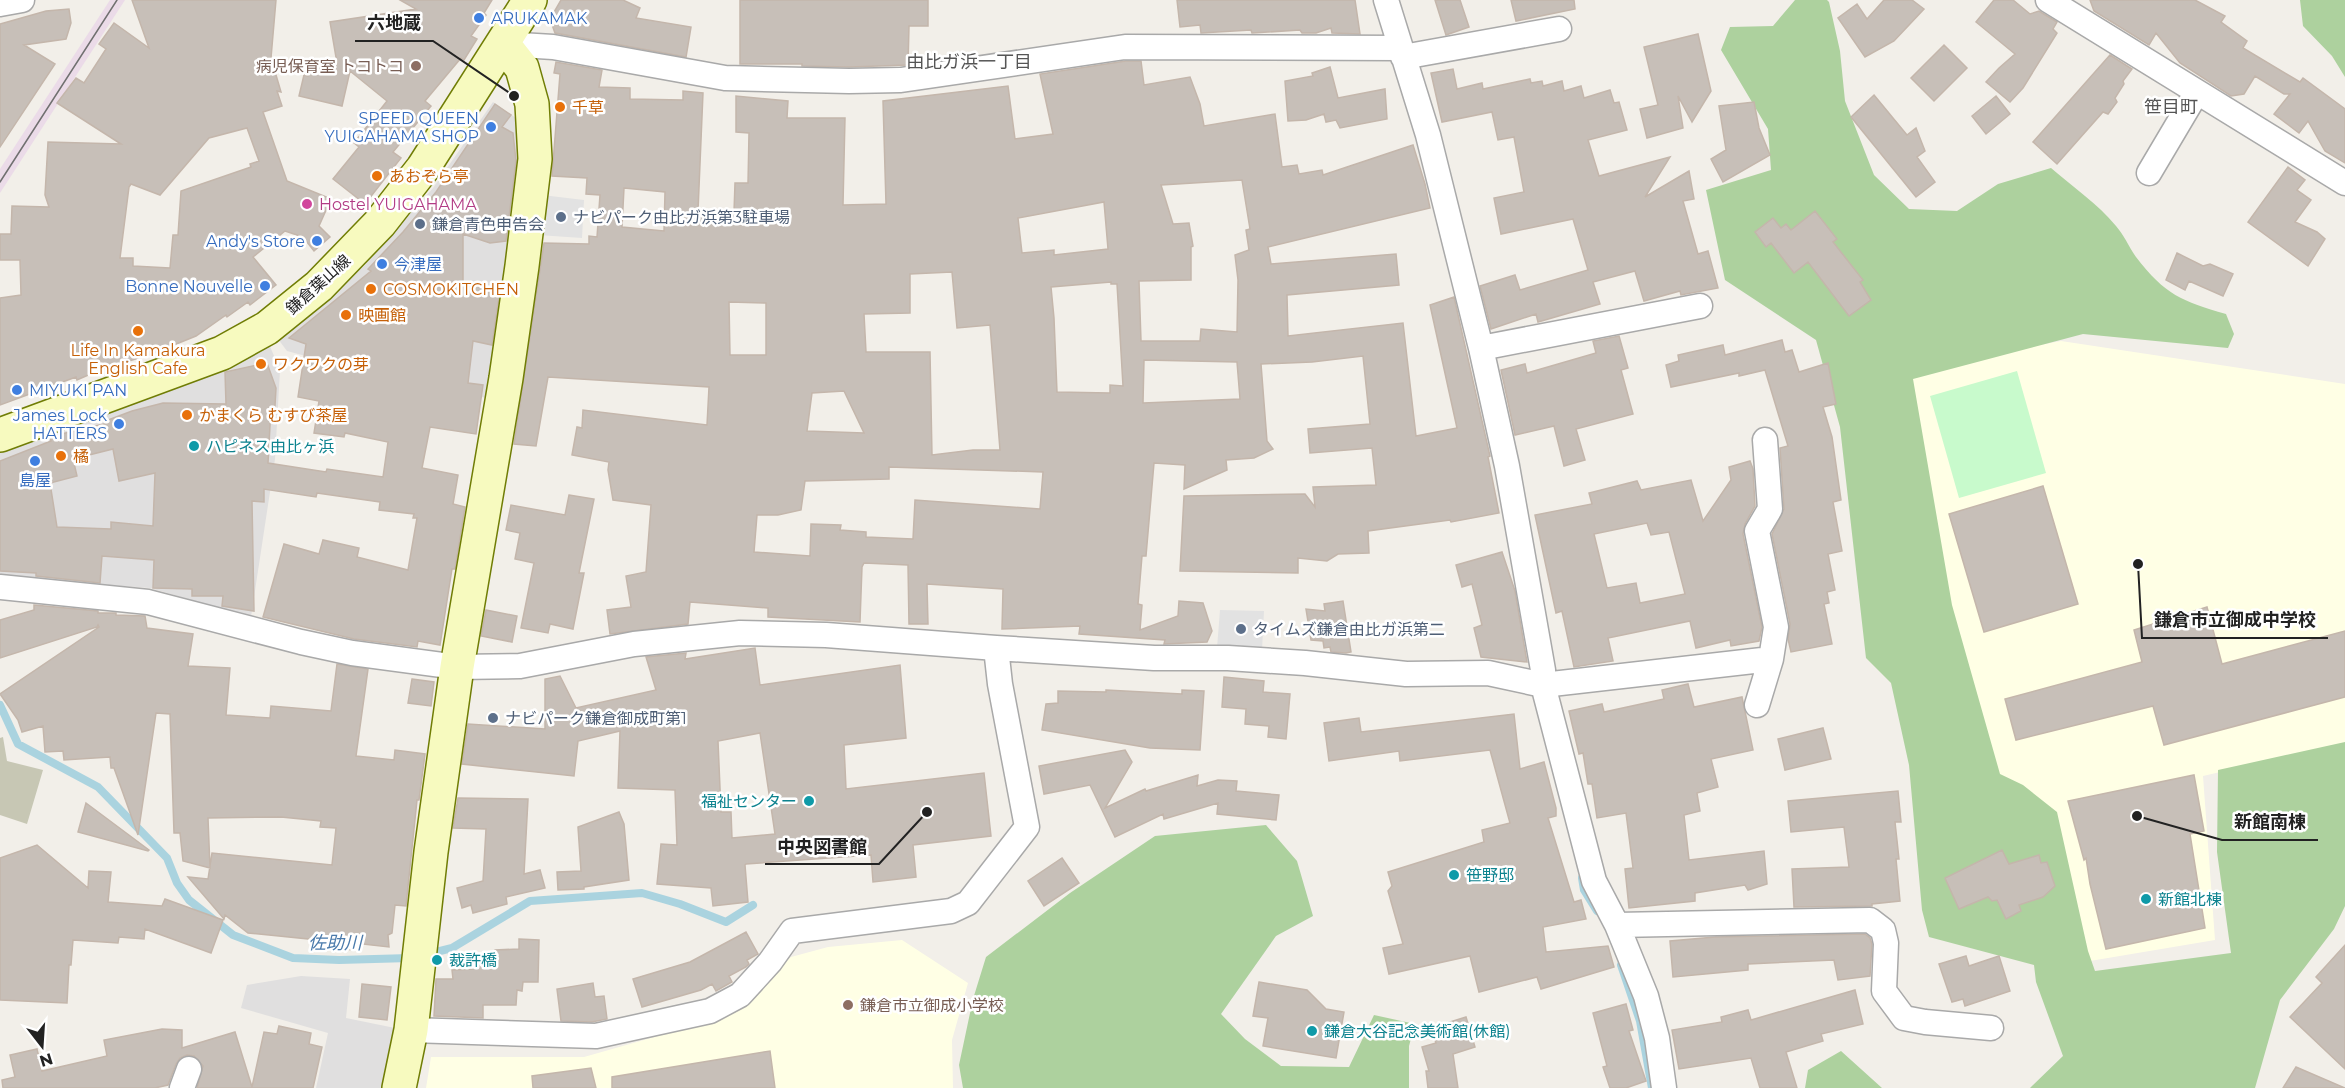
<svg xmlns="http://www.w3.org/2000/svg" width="2345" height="1088" viewBox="0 0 2345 1088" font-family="Montserrat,'Noto Sans JP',sans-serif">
<rect width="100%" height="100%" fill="#f2efe9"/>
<path fill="#e0dfdf" d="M493,102l23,16 6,28 -30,253 -97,-19 -108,-29 -9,-12 86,-73 69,-78z
M269,344l11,26 -5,89 -24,158 -101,-29 -150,-11v-124l70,-25 108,-43z
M301,976l49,3 -4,39 49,10 -13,60h-66l12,-55 -87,-25 6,-23z"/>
<path fill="#ebdbe8" d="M110,0h15l-125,193v-24z"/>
<path fill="#ffffe5" d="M2061,341l284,43v359l-142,33 12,164 -131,22 -107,-155 -81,-435z
M902,940l66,43 -16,57 1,48h-527l5,-31h153l127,-36 47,-33 33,-31 37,-10z"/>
<path fill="#c7c7b4" d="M3,737l4,24 36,9 -16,54 -27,-9v-77z"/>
<path fill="#add19e" d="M1795,0h32l2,2 11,49 5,50 29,74 35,34 48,2 41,-27 53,-16c22,19 47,36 65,58 8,9 13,21 20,31 29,38 46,44 90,57l8,20 -6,14 -145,-14 -170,45 39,226 48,169 23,11 34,27 31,139 7,20 136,-18 -14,-101 1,-82 127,-28v164l-11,23 -54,71 -25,88h-225l33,-32 -27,-74 -2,-17 -105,-28 -7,-27 -13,-145 -18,-82 -25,-25 -26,-231 -24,-87 -91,-60 -19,-90 65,-20 -3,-41 -47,-79 9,-23 43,-1z
M2300,0h45v77l-13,-21 -29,-30z
M1266,825l31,36 16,55 -37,20 -55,78 24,25 36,27 68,1 25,-52 41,9 -6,22v42h-446l-4,-23 14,-66 13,-42 84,-64 85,-57z
M1841,1051l41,37h-77l3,-18z"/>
<path fill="#c8facc" d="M2017,371l29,102 -87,25 -29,-102z"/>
<path fill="#e2e2e2" d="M542,195l42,5 -2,38 -44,-3z
M1220,610l44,1 -2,39 -45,-2z"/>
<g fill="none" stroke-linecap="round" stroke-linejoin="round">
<path stroke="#aad3df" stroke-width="8" d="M0,705l18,39 80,43 69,71 10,25 12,17 44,35 60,23 46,2 71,-2
M1582,878l2,12 13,21
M428,954l24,-6 78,-47 112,-8 38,11 46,18 27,-17
M1621,965l19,56 12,67"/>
</g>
<path fill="#c7bfb8" stroke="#c4b6ab" stroke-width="1.5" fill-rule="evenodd" d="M132,0h144l-5,58 10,34 -4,-1 5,15 -19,6 24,69 44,18 -12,27 11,11 -16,14 -11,-14 -18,-6 -32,26 23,28 -26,20 -2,-3 -21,15 -1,-2 -30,21 -47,19 -47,14 -25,11 -1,-3 -76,28v-107l21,-3 -1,-35h-20v-26h11l1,-28 37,1 -4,-12 3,-53 73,2 -64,-41 19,-25 8,5 22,-34 -7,-5 15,-21 35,25zM247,128l12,33 -9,3 1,3 -70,24 -3,44h-5l-3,33 -37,-2v-8h-13l9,-71 2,-3 29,11 49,-57z
M400,0h92l-8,13 2,2 -15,21 6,3 -13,21 -3,-2 -36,43 6,5 -38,46 8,6 -36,46 -32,-25 26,-32 -5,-4 33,-42 -37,-30 -8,35 -43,-10 5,-21 4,1 3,-18 26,5 -7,-41 86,-13z
M561,0h62l17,8 -4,10 55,9 -5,30 -131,-24 -5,-14z
M740,0h188v26h-19l-1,39 -59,2 -47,-1v-2h-62z
M1177,0h178l5,34 -28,-1 -1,-5 -15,5h-14l-2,-3 -48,3 -1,-3 -50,3 -1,-8 -20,2z
M1435,0h25l9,27 -23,8z
M1511,0h63l1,9 -59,12z
M1884,0h28l12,9 -30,32 -29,16 -27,-39 19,-14 10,15z
M1994,0h19l17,14 9,-3 18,11 -4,7 4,4 -34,55 -13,14 -24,-20 13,-14 16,-14 -39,-32z
M2090,0h105l30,16 -4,6 26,19 -4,7 57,34 3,-4 42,31v54l-20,-12 -17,-30 -9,12 -25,-19 16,-20h-6l-29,-18 -11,18 -13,2 -51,-33 -24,-30 -7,12 -55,-34z
M69,9l2,14 -5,16 -42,6 31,19 -55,83v-123l46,-13z
M1698,34l13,57 -19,31 -14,-26 5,32 -36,10 -7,-29 18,-4 -14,-58z
M1944,45l23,23 -33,33 -23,-23z
M2110,55l22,14 -9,12 1,3 -9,14 2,4 -9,12 -5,-2 -46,52 -24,-22z
M1126,61h15l3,24 46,-8 10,27 4,22 71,-12 7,53 15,-2 2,9 23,-4 1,5 90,-30 12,39 5,24 -162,39 3,17 125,-10 3,31 -112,10 1,41 115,-13 13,113 41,-8 -27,-123 24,-8 36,159 -2,1 11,56 -48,9 -1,-2 -82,11 1,22 -31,1 -11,7 -29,-3v15l-118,-2 4,-75 121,-2 10,13 -2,-20 63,-2 -4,-37 -62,5 -2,-24 62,-5 -7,-68 -51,6 -51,2 6,77 6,8 -19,9 -28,2 1,10 -43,19 1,-24 -31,-2 -8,93h-4l-4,48 4,1 -2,25 38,-14 1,-15 24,2 9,28 -5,11 -43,2 1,-4 -86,-6 1,-8 -78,3 1,-40 -76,-5 1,40h-19l-1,-59 -44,-2 -2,4 -2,55 -92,-5v-9l-78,-6 -2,22 -78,10 -3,-24 24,-3 -5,-31 20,-4 5,-67 -38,-5 -5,-30 1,-8 -37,-7 5,-28 5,1 1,-18 124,15 2,-38 -161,-10 -12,69 -22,-2 30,-201 45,1v-8l8,1 3,-42 -14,-1 1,-16 -35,-2 8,-102 -6,-1 2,-11 46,8 -3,17 31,1v11l53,1v-9l20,2 -5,118 36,1 1,-29h13l1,-50 -13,-1v-36l52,5 -1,17h58l-2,87 43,-1 -3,-103 125,-15 7,53 38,-5 -13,-60zM1242,180l8,49 -4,1 3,20 -14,5 3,25 -1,52 -36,-3 -1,12h-59l-2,-60 52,-1v-33l2,-1 -4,-23 -16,1 -12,-39zM624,188l41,4 -1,39 -42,-4zM1104,202l4,47 -54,6v-5l-32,3 -4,-35zM952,272l5,56 33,-3 10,125h-27l-41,5 -2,-103h-64l-2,-38 46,-1v-39zM1111,282v2h6l6,102 -13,-1v8l-53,-1 -3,-74 -3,-31zM729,302l37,1v52h-36zM1144,360l93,2 3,37 -97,4zM844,391l20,42 -57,-2 5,-38zM889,467l154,5 -3,37 -125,-9 -2,39 -47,-2v-5l-26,-2 1,-5 -30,-1 -1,32 -56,-4 3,-37h21l23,-5 4,-29 84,-2z
M1330,67l8,31 47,-9 2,30 -47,9 -4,-8 -10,2 -2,-8 -18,6 -18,1 -3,-40 28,-5 -1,-3z
M1453,69l4,20 25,-6 1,6 47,-10 1,4 11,-2 1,5 19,-5 2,10 17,-5 3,12 26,-8 4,13 5,-1 8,28 -39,10 11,36 71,-19 -25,40 44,-26 5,28 -11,2 15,53 10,-3 10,37 -37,7 -1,-4 -36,10 -9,-30 -42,11 7,22 -62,18 -2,-8 -45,15 -11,-43 35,-11 5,15 68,-20 -15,-51 -72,15 -7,-36 30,-6 -10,-55 -16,3 -6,-28 -50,10 -11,-49z
M1874,95l33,40 9,-7 9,23 -8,6 18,25 -19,15 -65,-80z
M1996,96l14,18 -24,20 -14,-18z
M1754,102l5,26 11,27 -47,27 -12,-23 15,-9 -7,-44z
M495,104l16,11 -9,12 11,6 3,28 -10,80 -16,2 -27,-9v50l37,6 -8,55 -19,-4 -5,42 15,2 -7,49 -46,-7 -8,41 36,7 -5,29 12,3 -10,62h-3l-12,76 -22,-4 -1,6 -63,-8 -91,-22 21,-73 35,10 4,-14 36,8 -2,9 51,13 9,-52h-4l1,-4 -35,-4 1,-8 -63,-9 -1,4 -52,-8v13l-12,-1 2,110 -32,-5 1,-10h-31v-7l-39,-1 1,-28 -52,-4 -2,27 -64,-7v-3l-36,-2v-110l51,-20 -1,-5h3l55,-13v-3l24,-9 31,-8 63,1 -1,-32 42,-9 9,25 -1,18 -4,1 -3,56 58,9 1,-3 56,8 5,-35 -43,-9 -1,4 -30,-4 5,-32 -21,-4 8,-53 -17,-6 82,-67 -3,-2 35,-37 33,-40zM113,449l6,32 36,-8 -2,53 -42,-4v7l-54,-2 -7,-44 27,-7 -4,-17z
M2288,167l17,13 -8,10 14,10 -16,22 22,10 8,7 -17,27 -60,-44z
M1815,211l22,28 -4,3 30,38 -3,2 11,18 -22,16 -41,-54 -14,11 -23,-30 -5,4 -11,-15 18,-14 8,10 5,-4 5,6z
M2177,253l26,13 7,-2 23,10 -10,22 -34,-15 -4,9 -19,-10z
M1619,336l9,32 -7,2 12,44 -57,15 9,31 -21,6 -10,-40 -39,9 -14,-65 24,-6 2,9 69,-20 -3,-12z
M1782,340l3,12 7,-2 7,22 29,-9 8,41 -13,3 9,30 9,63 -8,2 9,49 -14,3 7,36 -8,2 2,11 -5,1 8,40 -41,8 -3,-13 2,-15 -18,-90 12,-25 -4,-61 8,-2 -23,-76 -26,6v-3l-68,14 -5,-22 13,-4 -1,-6 45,-10 2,10z
M1750,461l3,8 2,37 -10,18 -2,10 19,93 -3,14 -28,5 -1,-6 -34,8 -6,-27 -82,17 5,23 -39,6 -12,-56 -6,2 -21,-98 57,-11 -3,-11 48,-12 4,9 50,-10 12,41 28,-41 -2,-13zM1647,523l4,12 18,-3 16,62 -45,9 -4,-20 -29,5 -13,-54z
M2043,486l35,118 -94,28 -35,-118z
M569,495l25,4 -15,74h5l-11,56 -23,-5 -2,9 -27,-5 13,-65 -19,-4 5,-26 -14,-3 5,-25 54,10z
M1502,552l13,39 12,71 -46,-5 -7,-29 8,-3 -10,-41 -10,3 -6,-22z
M1343,601l8,51 -5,1 -15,-1 -1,-5 -6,1 -1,-7 -12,-1 -5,-31 19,2 -1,-7z
M34,605l64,6v2h18v2l29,1 2,12 46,6 -5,32 42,2 -4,47 44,3 1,-12 60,5 6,-47 31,5 -12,87 38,4 1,-10 30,4 -6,46h-2l-11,106 -11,-1 -3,28 -4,2 1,12 -35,-4 -1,7 -28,-3v-3h-7v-4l-70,-7 -23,-18 -1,4 -36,-42 20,2 4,-26 120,12 4,-37 -16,-1 1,-6 -40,-4 -73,1 2,50 -27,-7 -3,-28h-6l-4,-119 -14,-1 -18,122 -24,-67h-3l-1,-11 -46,3 -1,-9 -18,1 -2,-26 -21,6 -4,-12 -18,-26 99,-67 -1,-2 -1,2 -97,31v-38l34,-10z
M2207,607l15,57 123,-33v66l-181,48 -11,-39 -137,34 -11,-41 137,-37 -8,-32z
M486,610l31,6 -5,26 -31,-6z
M755,648l5,37 140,-20 6,73 -62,7 2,44 138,-16 7,63 -78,9 3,32 -43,5 -2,-27 -125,9 -1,1 3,37 -35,4 -2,-18 -54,-4 4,-40 16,1 -2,-55 -57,-2 2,-57 -42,10 -4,35 -112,-12 6,-40 77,5v-50l15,-3 16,32 80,-18 -10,-33 40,-4 -1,6zM760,733l15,101 -43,4 -1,-26h-10l-3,-71z
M1224,677l40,4 -1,11 27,2 -4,45 -18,-2 1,-11 -24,-2 1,-15 -24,-2z
M412,679l22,3 -3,24 -23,-3z
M1688,684l6,23 48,-10 11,53 -42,9 7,28 -21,6 3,18 -16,4 5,45 75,-9 3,33 -19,6 -3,-5 -50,8v8l-66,7 -4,-39 8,-1 -7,-55 -29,5 -5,-34h-4l-5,-31 -4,1 -10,-43 33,-7 2,8 60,-13 -2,-9z
M1106,690l76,4v-4l22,1 -4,59 -50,-2 -108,-18 4,-26 12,-1v-12l48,1z
M1514,714l6,55 24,-7 12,46v8l-8,2 26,84 7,-2 5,19 -43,8 3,25 62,-6 6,21 -73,22 -4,-12 -58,15 -9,-36 -81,18 -6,-26 20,-4 -15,-53 4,-5 -4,-14 96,-30 -2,-12 28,-7 -20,-73 -90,11 -1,-10 -70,10 -5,-38 35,-5 2,14z
M1823,728l8,31 -46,11 -7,-31z
M1125,750l7,12 -27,46 40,-19 1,2 52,-16 -1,11 21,-6 19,1 -1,10 43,4 -3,25 -59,-6 1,-11 -54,16 -1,-5 -48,23 -25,-52 -46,9 -5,-28z
M2194,775l10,56 -14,3 15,94 -99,21 -16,-65 -4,-26 -2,2 -16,-59z
M1898,791l3,31h-6l4,37h-3l4,42 -28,3v2l-78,1 -2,-38 57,-2 -5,-40 -53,5 -3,-31z
M458,798l70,1 -4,75 16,-4 5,18 -39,9 1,7 -34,9 -2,-8 -9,3 -5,-20 26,-7 3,-52 -33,-1z
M86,803l63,47 -1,1 -70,-19z
M619,812l5,12 5,56 -45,7v2l-26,1 -1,-18 24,-1 -3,-44z
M37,845l51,43 1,-17 22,1 -3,30 54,4 3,-7 58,21 -12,33 -66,-24 -1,10 -25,-2 -1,6 -45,-3 -2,25h-2l-2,38 -67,-3v-142z
M2002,850l7,14 30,-9 2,8 6,-1 8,24 -12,11 -24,8 2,6 -15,8 -9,-19 -5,1 -4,-4 -29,12 -14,-31z
M1062,858l17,25 -35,23 -16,-25z
M746,932l12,22 -11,6 2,4 -3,3 -17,9 3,6 -16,9 -4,-7 -11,6 -59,17 -9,-28 57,-17z
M1865,934l5,4 2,6 -2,32 -32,4 -4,-20 -86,4v6l-75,7 -3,-36 45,-4z
M519,939l20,1 -1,42h-15l-1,9 -5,-1 -1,15h-33v13l-49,-2 2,-37h17l-1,-9 23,-1v-8l21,-2 -1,-9 24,-1z
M2345,945v124l-55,-52 32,-34 -6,-6z
M1966,956l3,10 30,-10 11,35 -45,15 -2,-7 -11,3 -13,-38z
M1259,982l48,8 19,19 18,3 -8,46 -73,-12 5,-28 -15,-2z
M593,983l2,14 9,-1 3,23 -15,3 -31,-1 -4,-32z
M362,984l29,3 -4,33 -28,-3z
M1855,990l8,34 -42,10 2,7 -37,11 11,36h-37l-9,-30 -72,11 -7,-39 50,-8 -1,-5 27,-7 3,10z
M1626,1004l7,26 -4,1 17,50 -20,7h-16l-7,-21 4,-1 -14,-53z
M1466,1017l9,30 -22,7 5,34h-30l-2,-17h3l-7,-24 14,-4 -5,-15z
M279,1026l32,7 -2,11 13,3 -9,41h-116l6,-22 -9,-10 -7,-1 -7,3 -4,6 -8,21 -13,3h-152l-1,-8 13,-3 -5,-22 27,-6 5,22 65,-15 -3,-16 58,-11 20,1v18l53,-16 17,55 12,-55 13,2z
M770,1051l5,37h-163v-11z
M2296,1067l49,21h-62z
M591,1068l5,20h-63l-1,-12z"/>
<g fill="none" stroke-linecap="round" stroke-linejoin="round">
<defs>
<path id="street" d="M1386,0l42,135 53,213 26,118 36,204v15l51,196 23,44 29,71 11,42 7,50
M2048,0l297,183
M0,4l22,-4
M503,44l50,3 172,31 124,3 52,-1 224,-33 275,1
M1403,57l156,-28
M2149,173l48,-81
M1481,348l219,-42
M0,587l148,15 153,40 51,11 105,14 63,-1 114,-22 106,-11 86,2 170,13 158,10h74l77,5 101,11 82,-1 55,12 228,-26
M1757,705l14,-46 5,-32 -19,-96 13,-22 -5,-69
M1617,925l253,-5 13,10 3,13 -2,48 20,27 21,4 66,6
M411,1030l185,6 114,-25 30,-16 30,-33 22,-31 159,-20 17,-8 59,-76 -27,-143 -4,-36
M182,1088l7,-19"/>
<path id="secondary" d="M0,435l222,-82 45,-25 52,-42 61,-63 43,-55 107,-168
M399,1088l12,-58 20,-178 26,-185 49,-289 16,-112 13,-107 -3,-55 -10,-36 -19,-24"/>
</defs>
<use href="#street" stroke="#a9a9a9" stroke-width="27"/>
<use href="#secondary" stroke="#707d05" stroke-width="36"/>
<use href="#street" stroke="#fff" stroke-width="24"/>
<use href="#secondary" stroke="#f7fabf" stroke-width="33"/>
<path stroke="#707070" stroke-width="1.5" d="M0,182l117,-182"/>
</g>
<g fill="#3f7fe0" stroke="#fff" stroke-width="2">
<circle cx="479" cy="18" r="6"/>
<circle cx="491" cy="127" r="6"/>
<circle cx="317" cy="241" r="6"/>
<circle cx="382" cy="264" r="6"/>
<circle cx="265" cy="286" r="6"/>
<circle cx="17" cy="390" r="6"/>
<circle cx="119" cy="424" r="6"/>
<circle cx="35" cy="461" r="6"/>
</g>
<g fill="#8d6e63" stroke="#fff" stroke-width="2">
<circle cx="416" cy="66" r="6"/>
<circle cx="848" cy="1005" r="6"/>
</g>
<g fill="#e8710a" stroke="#fff" stroke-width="2">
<circle cx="560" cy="107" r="6"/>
<circle cx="377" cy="176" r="6"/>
<circle cx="371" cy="289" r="6"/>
<circle cx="346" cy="315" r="6"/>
<circle cx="138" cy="331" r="6"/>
<circle cx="261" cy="364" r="6"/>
<circle cx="187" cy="415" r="6"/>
<circle cx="61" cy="456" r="6"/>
</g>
<circle fill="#d1479c" stroke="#fff" stroke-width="2" cx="307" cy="204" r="6"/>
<g fill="#5c6f8a" stroke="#fff" stroke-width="2">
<circle cx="561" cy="217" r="6"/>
<circle cx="420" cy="224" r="6"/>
<circle cx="1241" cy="629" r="6"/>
<circle cx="493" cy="718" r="6"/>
</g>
<g fill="#0f9aa8" stroke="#fff" stroke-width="2">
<circle cx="194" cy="446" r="6"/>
<circle cx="809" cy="801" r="6"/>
<circle cx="1454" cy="875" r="6"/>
<circle cx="2146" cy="899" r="6"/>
<circle cx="437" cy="960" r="6"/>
<circle cx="1312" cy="1031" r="6"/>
</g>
<g text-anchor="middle" stroke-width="5" stroke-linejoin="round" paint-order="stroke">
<g font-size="16" fill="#366cbe" stroke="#fff" text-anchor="end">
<text x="491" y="24" text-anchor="start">ARUKAMAK</text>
<text x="479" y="124">SPEED QUEEN<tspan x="479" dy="18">YUIGAHAMA SHOP</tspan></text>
<text x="305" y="247">Andy's Store</text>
<text x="394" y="270" text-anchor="start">今津屋</text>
<text x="253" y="292">Bonne Nouvelle</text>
<text x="29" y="396" text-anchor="start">MIYUKI PAN</text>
<text x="107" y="421">James Lock<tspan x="107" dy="18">HATTERS</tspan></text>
<text x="35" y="486" text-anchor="middle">島屋</text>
</g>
<g font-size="16" fill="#785e54" stroke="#fff" text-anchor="end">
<text x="404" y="72">病児保育室 トコトコ</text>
<text x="860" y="1011" text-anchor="start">鎌倉市立御成小学校</text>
</g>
<g font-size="16" fill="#c56008" stroke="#fff" text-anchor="start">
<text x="572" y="113">千草</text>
<text x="389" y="182">あおぞら亭</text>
<text x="383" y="295">COSMOKITCHEN</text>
<text x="358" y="321">映画館</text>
<text x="138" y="356" text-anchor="middle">Life In Kamakura<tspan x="138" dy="18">English Cafe</tspan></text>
<text x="273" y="370">ワクワクの芽</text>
<text x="199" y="421">かまくら むすび茶屋</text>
<text x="73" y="462">橘</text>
</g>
<g font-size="16" fill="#b23c85" stroke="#fff" text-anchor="start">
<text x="319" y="210">Hostel YUIGAHAMA</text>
</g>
<g font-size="16" fill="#4e5e75" stroke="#fff" text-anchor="start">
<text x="573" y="223">ナビパーク由比ガ浜第3駐車場</text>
<text x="432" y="230">鎌倉青色申告会</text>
<text x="1253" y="635">タイムズ鎌倉由比ガ浜第二</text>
<text x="505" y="724">ナビパーク鎌倉御成町第1</text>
</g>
<g font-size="16" fill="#222" stroke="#fff">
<text transform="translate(318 284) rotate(-42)" y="6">鎌倉葉山線</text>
</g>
<g font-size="16" fill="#0d838f" stroke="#fff" text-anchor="start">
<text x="206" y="452">ハピネス由比ヶ浜</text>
<text x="797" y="807" text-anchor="end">福祉センター</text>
<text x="1466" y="881">笹野邸</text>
<text x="2158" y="905">新館北棟</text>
<text x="449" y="966">裁許橋</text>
<text x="1324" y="1037">鎌倉大谷記念美術館(休館)</text>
</g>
<g font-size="18" fill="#555" stroke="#fff">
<text x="969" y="68">由比ガ浜一丁目</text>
<text x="2171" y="113">笹目町</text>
</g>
<g font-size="18" font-style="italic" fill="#4a7aab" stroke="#fff">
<text x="335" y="949">佐助川</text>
</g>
</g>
<path fill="none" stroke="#222" stroke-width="2" d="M514 96L433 41H355M2138 564L2142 638H2328M2137 816L2222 840H2318M927 812L879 864H765"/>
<g fill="#222" stroke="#fff" stroke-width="2">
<circle cx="514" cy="96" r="6"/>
<circle cx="2138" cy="564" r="6"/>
<circle cx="2137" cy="816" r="6"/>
<circle cx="927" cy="812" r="6"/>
</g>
<g font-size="18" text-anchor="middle" font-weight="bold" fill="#222" stroke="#fff" stroke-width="5" stroke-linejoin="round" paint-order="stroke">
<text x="394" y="29">六地蔵</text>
<text x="2235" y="626">鎌倉市立御成中学校</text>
<text x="2270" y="828">新館南棟</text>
<text x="822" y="853">中央図書館</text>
</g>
<g transform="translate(42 1046) rotate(163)" stroke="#ffffff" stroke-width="4.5" paint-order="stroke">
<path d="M0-4.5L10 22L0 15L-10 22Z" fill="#222222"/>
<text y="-9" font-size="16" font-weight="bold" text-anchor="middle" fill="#222222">N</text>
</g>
</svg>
